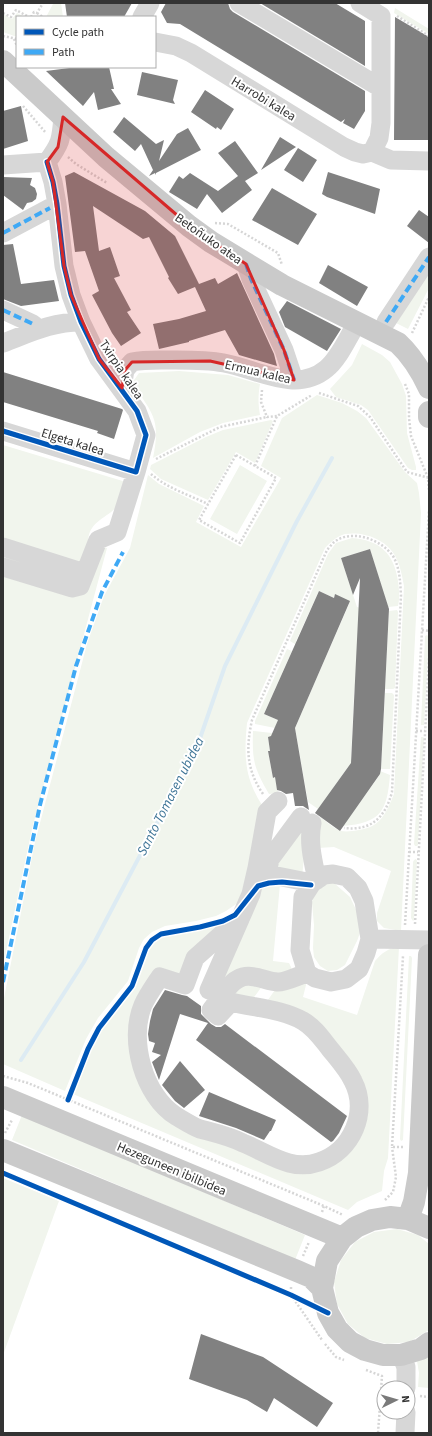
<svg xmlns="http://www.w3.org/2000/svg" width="432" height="1436" viewBox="0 0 432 1436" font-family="'Source Sans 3',sans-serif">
<rect width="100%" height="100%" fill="#fff"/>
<path fill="#f1f5ed" d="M51,3h10l2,14h-17l7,-13z
M395,8l34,21v5l-35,-21z
M17,13l8,4h-8v20l-14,-5v-18l9,5z
M429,265v23l-21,41 -16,-8z
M362,344l20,11 8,7 12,22 4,12 1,37 9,34v3h-4l-4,-2 -40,-58 -7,-5 -25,-8 -6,-8 22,-24z
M179,371l49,4 32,9c-2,11 -2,20 0,31l-37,8 -23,9 -47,26c8,-39 0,-44 -21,-75l7,-10z
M317,395l25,8 15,8 9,7 39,54 12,11 2,10 2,20 -20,418 -17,-3 -7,-7v-8l14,-42 -57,-24 -16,1 -1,-26 3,-5c6,4 14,12 21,14 5,1 13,0 18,-1 22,-3 27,-17 35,-36l10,-208c-2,-11 -4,-22 -10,-32 -9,-15 -31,-23 -49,-20 -8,2 -14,8 -20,14l-78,175c-3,32 -3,54 15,82l-8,45 -15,52 -13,9 -10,5 -20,5 -31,5 -13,6 -8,7 -5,9 -11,33 -30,37 -12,21 -21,52 -62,-27v-61l32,-161 52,-198 17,-48 26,-48 18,-73 11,9 45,22 -8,16 45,25 40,-69 -20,-12 21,-48z
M271,420l2,1 -18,42 -19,-11 -28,48 -47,-21 -11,-10 1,-4 55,-28 17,-7z
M3,445l123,37c-2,7 -4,16 -7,22 -11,15 -31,16 -31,39l19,5 -75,281 -29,137z
M240,465l27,16 -30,53 -27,-15z
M352,538c27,2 42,15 46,43 1,8 2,16 0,25l-10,1 -18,-58 -29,9 16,49 7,2 -10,85 -3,65 6,4 -2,5 -7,-1 -30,42 -10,-7 -13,-74 54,-124 -9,-3 -5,-6 -1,3 -15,-7 -23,50 9,9 -15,-9 38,-87 8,-11z
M397,610l1,2 -3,76 -2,1h-8l4,-78z
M427,635l2,2 -5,88h-3v-2l4,-85v-2z
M287,649l5,2 -28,63 14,6 -3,8 -20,-4v-3z
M385,693h7l2,2 -4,74h-9z
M253,731l19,2 5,2 -9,2 2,14h-2l5,27 2,-1 3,16 -9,1c-15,-26 -17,-33 -16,-63z
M421,737h2l1,1 -6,107 -1,1h-2l-1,-2z
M380,771l10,4c-3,36 -9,48 -47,51l36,-50z
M304,822v36l-2,19 -24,-9 -3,-8z
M416,859l1,2 -3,59 -1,1 -2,-3 2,-56 1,-2z
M324,882l10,1 16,14 9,19 2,14 -4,11 -12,24 -8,5 -9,1 -8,-5 -6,-9 -1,-9 1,-23 -2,-22 1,-8z
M273,884h7l-7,77 16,2 2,4 1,4 -76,14 44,-97z
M225,922l-43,58 -22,-7 -24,50 20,78 154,66 51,-50 -37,-80 -61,-30 14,-20 28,-6 1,4 -3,12 54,18 18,-54c7,-8 13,-13 24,-14l-11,211 -4,13 -2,20 -25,11 -9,8 -275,-116c8,-26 18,-53 34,-74 10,-13 22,-24 30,-39 8,-14 6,-32 21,-42 10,-7 23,-6 35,-8 11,-2 22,-5 32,-9z
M409,956h2l1,2 -9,182 -2,1 -1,-2z
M263,985l-14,19 -19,-9 7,-9z
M22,1115l283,120 -10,25 -283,-120z
M3,1178l56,23 -56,154z
M397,1229l21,6 11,9v86l-20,12 -22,2 -22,-6 -17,-14 -11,-20 -3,-22 7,-22 14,-18 19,-10z
M429,1355v33l-11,-1 1,-14 -2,-12z"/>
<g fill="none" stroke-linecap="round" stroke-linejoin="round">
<path stroke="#ddebf3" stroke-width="4" d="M21,1060l63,-98 113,-215 28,-81 72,-145 35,-63"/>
</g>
<path fill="#818181" d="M65,3h67l-8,14h-57z
M166,3h62l2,6 3,3 132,79v20l-11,18 -11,-6 2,-4 -4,3 -161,-98 -13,-1 -6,-11z
M260,3h75l30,18v45z
M395,17l34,20v103h-35z
M77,67h32l5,22h-3l10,15 -23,6 -4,-18 -11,14 -37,-35z
M142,72l36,8 -5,20 2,4 -38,-9z
M205,90l29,19 -13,21 -4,-3 -1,2 -25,-17z
M21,106l7,35 -25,8v-38z
M124,117l32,27 8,-4 -5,21 18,-27 11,-6 13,22 -45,23v2l-1,-2 -6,3 4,-6 -12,-26 -6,7 -22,-19z
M280,137l16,10 -35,23z
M235,141l23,32 -13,8 7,9 -30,23 -15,-19 -10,15 -28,-17 10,-16 4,3 7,-6 28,18 20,-15 -20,-23z
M298,148l19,12 -14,22 -19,-12z
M74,172l71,39 30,25 24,48 16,-6 3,6 19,-11 37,81 3,12 -38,-11 -14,-25 -36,11v1l-30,7 -6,-25 26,-5 27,-8 -11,-24 -17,7 -10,-16 1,-1 -20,-40 -6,2 -50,-33 6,45 11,-4 10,29 -6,2 17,32 -4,2 14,21 -20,13 -9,-13 -20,-38 7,-4 -14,-40 -10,1 -10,-76z
M328,172l52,17 -5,25 -48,-17 -5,-3z
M3,177l29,1 -2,7 5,3 2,6 -1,5 -4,3 -5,1 -4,7 -20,-15z
M272,188l45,26 -19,31 -46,-25z
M419,210l10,7v26l-22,-17z
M13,244l8,40 33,-4 5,21 -38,5 -18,-7v-54z
M328,265l40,22 -11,19 -38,-23z
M287,301l54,28 -14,22 -42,-24 -6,-15z
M3,372l119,37 1,1 -9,29 -17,-6 1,-2 -95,-29z
M370,549l19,60 -8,160 -1,5 -40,57 -25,-18 36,-50 9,-185 -7,17 -12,-37z
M319,591l15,7 1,-4 15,7 -55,127 14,82 -6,-4h-8l-2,-13 -7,1 -5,-3 -4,-1 -2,-13 -2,1 -5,-27h2l-2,-14 3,-1 7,-16 -14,-6z
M165,990l17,5 5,1 14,10v8l10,10 5,3h5l4,-3 122,92 -8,17 -6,8 -2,1 -135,-102 12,-17 -28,-9 -21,66 -7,-18 9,-7 -9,-3 3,-9 -6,-2 -1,-7 2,-13 3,-12z
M180,1061l25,29 -21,18 -9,-7 -13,-16z
M209,1092l67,28 -5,11h-1l-6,9 -28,-12 -37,-12z
M201,1334l62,23 70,46 -16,24 -43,-29 -7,14 -20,-12 -58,-21z"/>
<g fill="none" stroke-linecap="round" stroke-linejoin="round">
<path stroke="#d6d6d6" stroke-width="2.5" stroke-dasharray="2 2" stroke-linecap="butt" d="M3,13l8,4 5,-7 13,7
M37,13l6,4
M397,16l32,20
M31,17l3,-5 3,1 6,-10
M3,36l14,3
M14,39l3,7
M23,106l23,27
M68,157l8,7 31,19
M215,223l13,1 50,29 4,12
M412,333l17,-36
M405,384l4,10v24l2,18 17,42 1,12
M262,390l-1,12 6,15 10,-1
M319,393l39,13 12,11 37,55 22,6
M236,455l40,23 -36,65 -41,-23z
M156,459l64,-32 47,-10
M255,466l22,-50 35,-21
M151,474c16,14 38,21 57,30
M422,630l7,1
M416,731h9
M263,794c-17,-25 -17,-46 -11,-74l75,-170c2,-2 4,-5 6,-7 17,-15 48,-4 60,13 7,12 7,25 8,39l-9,197c-7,26 -21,39 -48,36
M409,852h9
M415,924l14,-266
M405,925l24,-415
M3,1076l25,7 296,123
M5,1133l7,-13
M403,1147h-11l11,-191
M3,1177l3,-7
M385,1200l8,-8 3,-15 -4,-30
M322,1212l2,-6 19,9
M303,1256l6,-14
M291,1287v8l31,45
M325,1344l11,13 8,3
M366,1370l16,6 -4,57
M420,1396l9,1"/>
<path stroke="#d7d7d7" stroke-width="19" d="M239,3l142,85
M360,3l21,13v107l-2,15 -7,14
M142,17l8,-14
M155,42l21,4 15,7 153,94 11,5 8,2 9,-2 19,8 38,1
M3,165l44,-3c14,-19 14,-22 16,-45
M3,233l47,-25
M246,264l5,15 33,71 10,30
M3,310l30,14
M386,322l43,-65
M3,343c27,-10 48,-21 78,-21
M122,388l3,-18 7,-8c14,-3 29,-2 43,-2 16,0 33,0 49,3 33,6 72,31 102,6 13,-10 22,-32 31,-46
M3,431l133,41
M3,547l82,26
M3,567l69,21 8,-2 18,-46 19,-8 19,-60 10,-37 -9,-24 -38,-52 -18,-37 -10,-27 -7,-29 -7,-62 -4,-22 -6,-20
M301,817l-31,42 -3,15 45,9
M312,823c-4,19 1,38 5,57
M262,871l-5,-3 10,-56 11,-11
M333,874l14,3 11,11 6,13 6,38 -4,14 -7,16 -13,10 -15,3 -16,-4 -8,-5 -7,-23 3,-53 9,-14 12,-8z
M241,917l-46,41 -10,27 -25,-8c-6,9 -13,19 -17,28 -15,35 1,91 33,111 7,4 16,10 24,13 15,4 29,7 43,14 25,10 48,29 76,19 33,-11 50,-50 34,-81 -5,-11 -15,-22 -23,-32 -8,-10 -15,-21 -27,-28 -21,-12 -48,-13 -72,-19l-13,14 -7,-6c7,-9 17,-26 27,-31 12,-7 27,2 39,3 7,1 23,-7 30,-9
M370,939l59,1
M209,990l42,-96 6,-26
M401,1355l5,12v21
M405,1433l1,-21"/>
<path stroke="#cacaca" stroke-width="22" d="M3,61l103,96 83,69 22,16 71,43 116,58c14,13 23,28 31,45
M429,412v5
M3,1097l339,141
M3,1150l294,121 14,6 11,11
M408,1219l6,-17 5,-29 10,-218
M429,1228l-21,-9 -18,-2 -18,3 -16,7 -14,11 -15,23 -5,27 6,25 9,16 13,13 15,8 18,5h18l20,-6 8,-6"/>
<path stroke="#3fa9f5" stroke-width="4" stroke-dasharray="8 4" stroke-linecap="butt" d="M3,233l47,-25
M246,264l5,15 33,71 10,30
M3,310l30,14
M386,322l43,-65
M3,982l37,-177 36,-139 26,-74 21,-40"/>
<defs>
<path id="cycleway" d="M3,431l133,41 10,-37 -9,-24 -38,-52 -18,-37 -10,-27 -7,-29 -7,-62 -4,-22 -6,-20
M68,1100l20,-51 11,-21 33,-42 14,-38 6,-8 9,-6 39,-7 23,-6 12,-6 23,-29 11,-3 13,-1 29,3
M3,1173l288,122 37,18"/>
</defs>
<use href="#cycleway" stroke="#fff" stroke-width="8"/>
<use href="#cycleway" stroke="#0057b8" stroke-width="5"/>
</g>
<path fill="#d62828" fill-opacity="0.2" stroke="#d62828" stroke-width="3" stroke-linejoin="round" d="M63,117l129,111 54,36 38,86 10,30 -84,-19 -78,1 -7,8 -3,18 -23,-29 -28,-64 -7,-29 -11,-84 -6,-20 11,-15z"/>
<g text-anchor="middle" stroke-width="4" stroke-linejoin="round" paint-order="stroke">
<g font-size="13" fill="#333" stroke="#fff">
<text transform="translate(264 98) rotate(31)" y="5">Harrobi kalea</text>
<text transform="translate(209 238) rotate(35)" y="5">Betoñuko atea</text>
<text transform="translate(122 369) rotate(56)" y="5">Txirpia kalea</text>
<text transform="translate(258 371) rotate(13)" y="5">Ermua kalea</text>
<text transform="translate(73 441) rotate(17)" y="5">Elgeta kalea</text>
<text transform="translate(172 1168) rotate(23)" y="5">Hezeguneen ibilbidea</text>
</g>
<g font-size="14" font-style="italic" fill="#3f7597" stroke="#fff">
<text transform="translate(170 796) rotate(-63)" y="5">Santo Tomasen ubidea</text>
</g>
</g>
<rect width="432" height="1436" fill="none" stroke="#333333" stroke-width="8"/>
<rect x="16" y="16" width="140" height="52" fill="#ffffff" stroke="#adadad"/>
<rect x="24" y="29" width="20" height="6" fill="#0057b8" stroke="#adadad"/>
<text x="52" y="36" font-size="12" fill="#333333">Cycle path</text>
<rect x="24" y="49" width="20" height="6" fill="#3fa9f5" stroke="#adadad"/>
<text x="52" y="56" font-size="12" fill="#333333">Path</text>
<g transform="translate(396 1400) rotate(85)"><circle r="19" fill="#ffffff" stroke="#adadad"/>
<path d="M0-3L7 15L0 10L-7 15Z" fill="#7a7a7a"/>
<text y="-6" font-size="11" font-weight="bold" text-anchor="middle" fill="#333333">N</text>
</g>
</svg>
